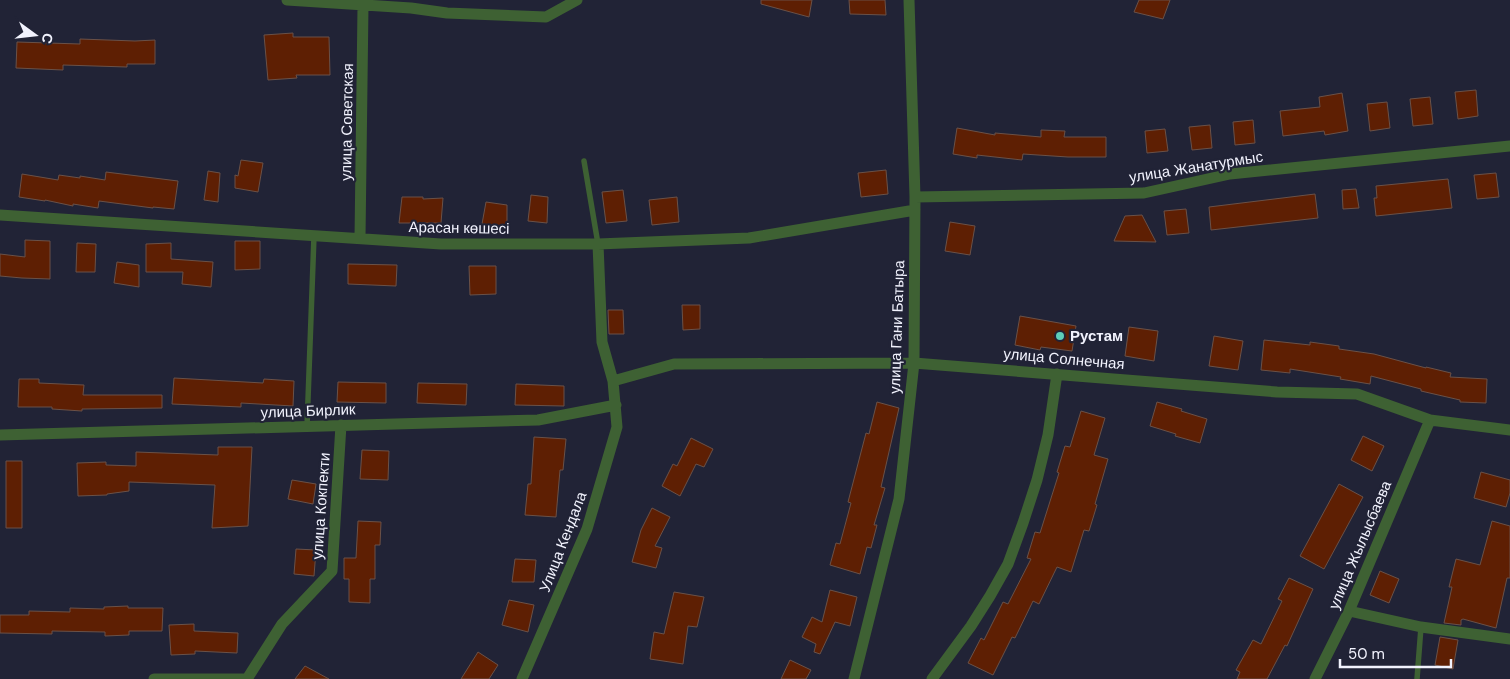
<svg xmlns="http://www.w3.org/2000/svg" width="1510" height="679" viewBox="0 0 1510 679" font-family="'DM Sans',sans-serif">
<rect width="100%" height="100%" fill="#212336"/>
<path fill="#5e1f03" stroke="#6a5148" d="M761,0h51l-3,17 -48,-13z
M849,0h36l1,15 -36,-1z
M1139,0h31l-7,19 -29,-7z
M293,33v4h36l1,38h-34l1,3 -29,2 -4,-45z
M80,39l55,2 20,-1v24h-28v3l-64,-2v5l-47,-2 1,-26 63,2z
M1476,90l2,26 -20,3 -3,-27z
M1342,93l6,38 -23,4 -1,-4 -41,5 -3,-25 40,-4 -1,-10z
M1430,97l3,27 -20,2 -3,-27z
M1387,102l3,26 -20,3 -3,-27z
M1253,120l2,23 -20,2 -2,-23z
M1210,125l2,23 -20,2 -3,-23z
M957,128l38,7v-2l46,4v-7l24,1 -1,6h42v20h-38l-45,-3 -1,6 -45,-5v3l-24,-4z
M1165,129l3,22 -21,2 -2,-22z
M241,160l22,3 -5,29 -23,-4v-13l3,1z
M886,170l2,24 -27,3 -3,-24z
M208,171l12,2 -2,29 -14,-2z
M106,172l72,9 -4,28 -21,-2v1l-54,-7 -1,7 -25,-4v2l-28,-6v1l-26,-4 3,-23 36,6 1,-5 21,3v-2l25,4z
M1496,173l3,24 -22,2 -3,-24z
M1448,179l4,29 -76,8 -2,-18h3l-1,-12z
M1356,189l3,19 -16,1 -1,-19z
M623,190l4,31 -21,2 -4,-31z
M1315,194l3,24 -107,12 -2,-23z
M531,195l17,2 -1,26 -19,-2z
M402,197h21v2l20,-1 -2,25h-42z
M677,197l2,25 -27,3 -3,-25z
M486,202l21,3v22l-25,-3z
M1186,209l3,24 -22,2 -3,-24z
M1142,215l14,27 -42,-1 11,-25z
M950,222l25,4 -5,29 -25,-4z
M25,240l25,1v38l-28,-1 -22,-2v-22l25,3z
M235,241h25v28l-25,1z
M77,243l19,1 -1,28h-19z
M171,243v16l42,3 -2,25 -29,-3 1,-12h-37v-28z
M117,262l22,3v22l-25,-4z
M348,264l49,1 -1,21 -48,-2z
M469,266h27v28l-26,1z
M682,305h18v24l-17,1z
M608,310h15l1,24h-15z
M1020,316l56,10 -4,25 -31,-4 -1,3 -25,-5z
M1129,327l29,4 -4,30 -29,-5z
M1214,336l29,5 -5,29 -29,-4z
M1264,340l46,5v-3l29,4v3l35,5 52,14v-1l25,6 -1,4 37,2 -1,24 -26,-1v-2l-39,-9v-2l-50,-13 -1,8 -30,-5 1,-2 -51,-8v4l-29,-3z
M174,378l89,5 1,-4 30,2 -1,25 -52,-3v4l-69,-3z
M19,379h20v4l45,2 -1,10h79v13l-80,1v2l-30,-2v-2h-34z
M338,382l48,1v20l-49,-1z
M418,383l49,1 -1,21 -49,-2z
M516,384l48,2v20l-49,-1z
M877,402l22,6 -18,79 4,1 -11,37h3l-6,23 -4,-1 -7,27 -30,-9 6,-22 4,1 11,-41 -3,-1 18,-69 3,1z
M1157,402l25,7 -1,2 26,8 -7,24 -25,-7 1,-2 -26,-8z
M1081,411l24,7 -11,37 14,4 -13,45 2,1 -8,26 -5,-1 -13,42 -14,-5 -18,37 -6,-3 -18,37 -3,-1 -19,38 -25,-12 13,-25 3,2 19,-38 5,2 23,-45 -4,-1 8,-26 5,1 19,-60 -2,-1 8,-26 5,1z
M1363,436l21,10 -12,25 -21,-11z
M534,437l32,2 -3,31h-3l-4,47 -31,-2 3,-31h3z
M691,438l22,11 -9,18 -8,-3 -16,32 -18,-10 11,-22 4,2z
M218,447h34l-4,79 -36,2 3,-43 -86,-3v9l-22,3v1l-29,1 -1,-33 29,-1v3l30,1v-14l82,3z
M362,450l27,1 -1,29 -28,-1z
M6,461h16v67h-16z
M1481,472l29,8v13l-4,14 -32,-9z
M292,480l24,4 -3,20 -25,-5z
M1339,484l24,13 -39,72 -24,-13z
M652,508l18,9 -15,29 7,2 -6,20 -24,-6 9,-32z
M358,521l23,1 -1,23h-5v34h-5v24l-21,-1v-23h-5v-21h12z
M1492,521l18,5v52h-3l-11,50 -33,-9 -2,1v5l-17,-2 8,-36h-3l7,-28 24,6z
M296,549l20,1 -2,26 -20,-2z
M515,559l21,1 -2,22h-22z
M1380,571l19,8 -10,24 -19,-8z
M1289,578l24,11 -26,57 -2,-1 -18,34h-30l3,-7 -4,-2 17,-30 8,4 21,-43 -4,-2z
M830,590l27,7 -7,29 -15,-4 -15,32 -6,-2 2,-8 -14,-7 10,-20 10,5z
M674,592l30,5 -7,30 -9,-1 -5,38 -33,-5 4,-27 10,2z
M509,600l25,5 -6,27 -26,-7z
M128,606v2h35l-1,23h-33v4l-24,1v-4l-53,-1v3l-52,-1v-18h29v-4l41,1v-4l34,1v-2z
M194,624v7l44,2 -1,20 -42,-2v3l-24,1 -2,-30z
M1440,637l18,3 -5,29 -18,-4z
M478,652l20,13 -9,14h-28z
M790,660l21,10 -5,9h-25z
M305,666l24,13h-34z"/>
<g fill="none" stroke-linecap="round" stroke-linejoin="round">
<path stroke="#3e6133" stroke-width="5.5" d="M584,161l14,83
M307,427l7,-191
M1417,679l4,-52"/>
<path stroke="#3e6133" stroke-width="11" d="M287,0l124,8 36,5 99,4 31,-17
M915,197l229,-4 86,-19 280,-28
M0,215l441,29h157l151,-6 166,-28
M360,238l3,-232
M613,381l61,-17 240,-1 363,29 80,2 73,26 80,10
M0,435l538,-15 78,-15
M1349,611l72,16 89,12
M154,679h93
M247,679l35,-55 50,-53 9,-146
M522,679l65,-150 30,-102 -4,-46 -11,-39 -4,-98
M854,679l45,-180 15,-136 1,-166 -6,-197
M932,679l39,-53 19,-30 18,-32 15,-41 14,-43 11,-45 9,-61
M1315,679l34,-68 81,-191"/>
</g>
<circle fill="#5dceb9" stroke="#212336" stroke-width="2" cx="1060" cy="336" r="5"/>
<g text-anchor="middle" stroke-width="4.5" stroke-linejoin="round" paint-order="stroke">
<g font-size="15" fill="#f1f2fd" stroke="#212336">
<text transform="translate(347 122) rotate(-89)" y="5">улица Советская</text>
<text transform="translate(1196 167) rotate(-9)" y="5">улица Жанатурмыс</text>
<text transform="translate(459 228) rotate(1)" y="5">Арасан көшесі</text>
<text transform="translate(897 327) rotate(-88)" y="5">улица Гани Батыра</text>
<text transform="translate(1064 359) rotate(5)" y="5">улица Солнечная</text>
<text transform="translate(308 411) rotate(-2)" y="5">улица Бирлик</text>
<text transform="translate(321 506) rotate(-86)" y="5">улица Кокпекти</text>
<text transform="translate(563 542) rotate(-69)" y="5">Улица Кендала</text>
<text transform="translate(1360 545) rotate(-67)" y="5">улица Жылысбаева</text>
</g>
<g font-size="15" font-weight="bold" fill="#f1f2fd" stroke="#212336" text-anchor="start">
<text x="1070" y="341">Рустам</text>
</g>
</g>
<g transform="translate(35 35) rotate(105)" stroke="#212336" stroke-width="4" paint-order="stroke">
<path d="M0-4L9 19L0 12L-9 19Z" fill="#f1f2fd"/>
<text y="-8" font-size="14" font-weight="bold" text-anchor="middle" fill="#f1f2fd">С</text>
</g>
<path d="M1340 659v8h111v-8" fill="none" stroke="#f1f2fd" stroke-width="2.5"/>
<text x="1348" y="659" font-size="15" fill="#f1f2fd" stroke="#212336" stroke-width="4" paint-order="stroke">50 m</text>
</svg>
